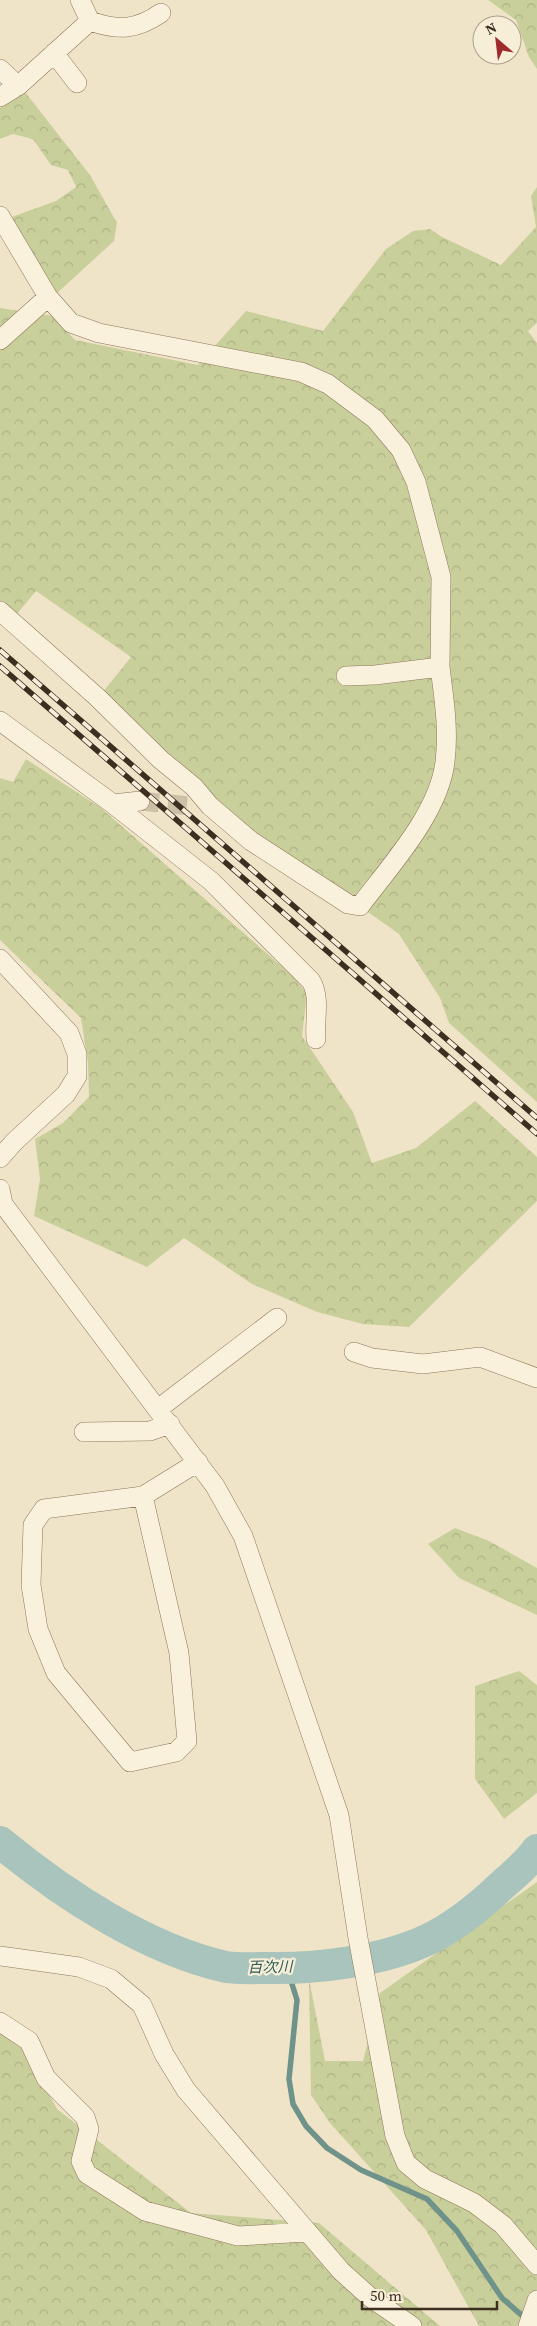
<svg xmlns="http://www.w3.org/2000/svg" width="537" height="2326" viewBox="0 0 537 2326" font-family="'Source Serif 4','Noto Sans JP',serif">
<defs>
<pattern id="forest-crowns" width="20" height="18" patternUnits="userSpaceOnUse" patternTransform="scale(1.25)"><rect width="20" height="18" fill="#c9cf9b"/><path d="M2 6a3 3 0 1 1 6 0M12 15a3 3 0 1 1 6 0" fill="none" stroke="#aeb285"/></pattern>
</defs>
<rect width="100%" height="100%" fill="#f0e4c8"/>
<path fill="url(#forest-crowns)" d="M488,0h49v69l-8,-12 -13,-37z
M25,92l65,83 27,48 -3,18 -59,54 -46,-77 47,-17 20,-14 -8,-17 -17,-5 -18,-26 -20,-5 -13,5v-31z
M537,187v136l-9,8 9,12v759l-88,-79 -9,-25 -41,-64 -177,-125 -120,-116 29,-36 -95,-66 -20,24 -16,-13v-294l53,8 22,24 123,25 48,-54 77,20 63,-82 27,-18 17,-2 12,8 59,28 35,-38 -5,-31z
M26,759l75,49 194,170 12,16 -5,42 51,76 19,51 44,-15 59,-47 62,56v44l-128,126 -46,-3 -46,-12 -65,-28 -68,-46 -37,29 -113,-51 6,-37 -5,-40 28,-16 26,-26 -1,-34 -7,-45 -81,-78v-162l13,4z
M455,1528l34,13 48,27v47l-78,-37 -31,-34z
M519,1671l18,14v108l-33,26 -29,-40v-93z
M537,1882v444h-58l-53,-96 -96,-107 -19,-28 -2,-116 16,82h38l17,-68z
M0,2031l23,15 34,63 134,104 128,10 121,103h-440z"/>
<g fill="none" stroke-linecap="round" stroke-linejoin="round">
<path stroke="#6f938a" stroke-width="5.5" d="M287,1968l10,32 -8,79 4,25 13,22 21,22 34,22 66,29 30,32 45,67 25,22"/>
<path stroke="#a9c4bc" stroke-width="32" d="M0,1842c63,52 146,107 226,125 13,2 29,1 42,1 49,1 114,-7 159,-28 27,-13 51,-32 73,-53 14,-12 27,-23 37,-37"/>
<path stroke="#ccc0a6" stroke-width="19" stroke-dasharray="19 9" stroke-linecap="butt" d="M140,801l51,5"/>
<defs>
<path id="minor" d="M90,21c29,10 46,9 71,-8
M54,53l23,30
M0,69l18,17
M0,97l18,-11 72,-65 -10,-21
M0,216l48,81 -48,43
M48,297l23,26 28,10 202,39 27,12 47,35 26,31 15,32 25,95 -1,90 -65,8 -29,1
M0,611l97,86 64,63 33,27 16,19 41,35 97,63 12,2c30,-40 79,-93 85,-144 4,-32 -1,-63 -5,-95
M0,721l113,83 27,-3
M113,804l98,77 100,100c10,17 3,39 5,58
M0,959l69,74 8,21v22l-11,18 -52,48 -14,16
M0,1189l3,15 212,282 28,50 96,279 19,123 37,198 11,27 19,16 49,24 29,22 34,40
M354,1352l18,6 51,6 57,-7 57,21
M158,1409l119,-91
M84,1432l66,-1 20,-7
M143,1496l-99,13 -11,16 -2,60 7,44 18,44 74,89 46,-10 11,-11 -8,-88 -36,-157 55,-34
M0,1956l79,11 32,12 31,26 22,49 22,36 155,181 30,27 41,28
M0,2022l29,19 17,37 39,39 4,12 -8,32 6,13 58,37 93,25 70,-4
M528,2326l9,-26"/>
</defs>
<use href="#minor" stroke="#8d765c" stroke-width="20"/>
<use href="#minor" stroke="#faf1dc" stroke-width="19"/>
<defs>
<path id="rail" d="M0,650l537,468
M0,666l537,468"/>
</defs>
<use href="#rail" stroke="#3d2e20" stroke-width="5.5"/>
<use href="#rail" stroke="#f7eed8" stroke-width="4" stroke-dasharray="11" stroke-linecap="butt"/>
</g>
<g text-anchor="middle" stroke-width="4.5" stroke-linejoin="round" paint-order="stroke">
<g font-size="15" font-style="italic" fill="#2f5d5a" stroke="#f7eed8">
<text transform="translate(270 1967) rotate(-1)" y="5">百次川</text>
</g>
</g>
<g transform="translate(497 40) rotate(332)"><circle r="24" fill="#f7eed8" stroke="#ada18e"/>
<path d="M0-4L9 19L0 12L-9 19Z" fill="#9e2a2b"/>
<text y="-8" font-size="14" font-weight="bold" text-anchor="middle" fill="#3d2e20">N</text>
</g>
<path d="M362 2301v8h135v-8" fill="none" stroke="#3d2e20" stroke-width="2.5"/>
<text x="370" y="2301" font-size="15" fill="#3d2e20" stroke="#f7eed8" stroke-width="4" paint-order="stroke">50 m</text>
</svg>
